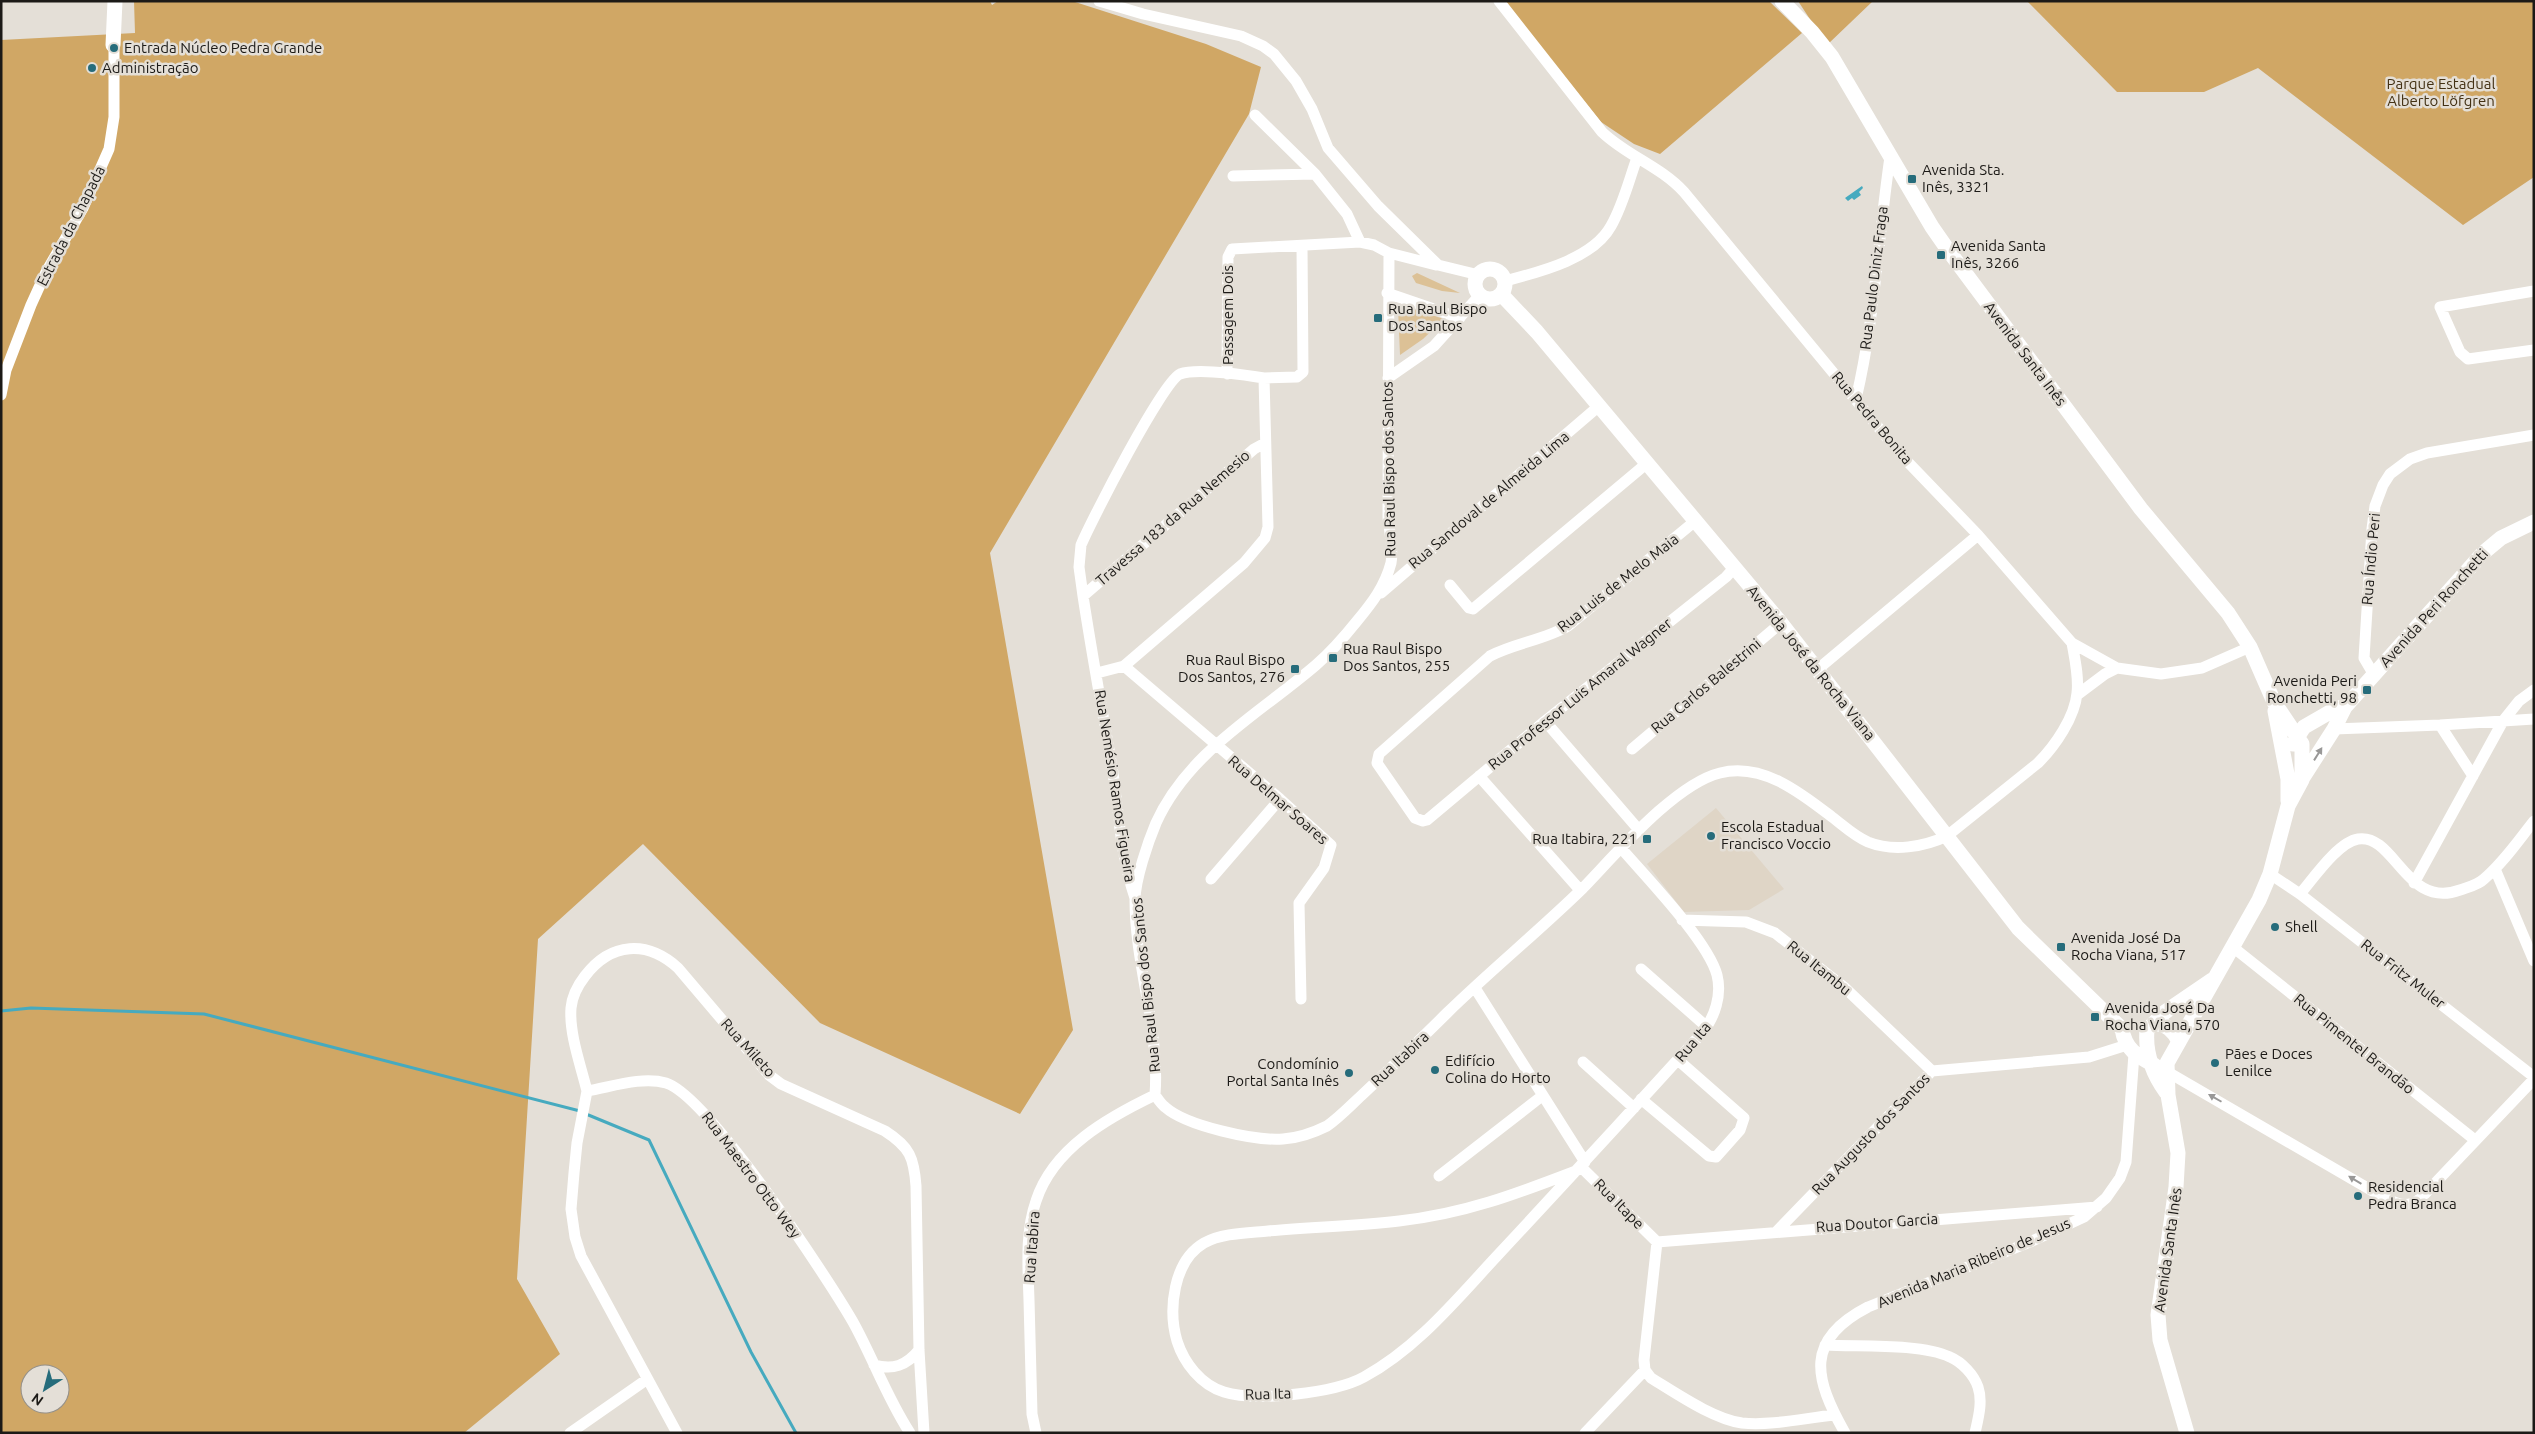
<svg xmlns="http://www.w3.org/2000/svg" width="2535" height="1434" viewBox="0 0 2535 1434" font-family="Ubuntu,sans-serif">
<rect width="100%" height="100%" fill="#e4dfd7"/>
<path fill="#dfd5c6" d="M1716,808l68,81 -35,21 -65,2 -37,-48z"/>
<path fill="#dcc196" d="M1417,273l43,20 -18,-2 -26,-8 -4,-7z
M1401,305l43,14 -21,20 -23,16 -2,-47z"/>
<path fill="#d0a765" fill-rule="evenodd" d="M134,1h856l2,4 6,-4h74l134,43 55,23 -12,47 -259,439 83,477 -53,84 -200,-91 -177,-179 -105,95 -21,340 43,75 -96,79h-463v-1393l134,-7zM30,1374h30v30h-30z
M1503,1h266l33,32 -142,121 -26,-10 -33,-22z
M1798,1h75l-46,44z
M2027,1h507v176l-71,48 -205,-157 -54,24h-87z"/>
<path fill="#46aabf" d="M1862,186l1,2 -4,4 2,3 -7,5 -2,-2 -4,3 -3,-3z"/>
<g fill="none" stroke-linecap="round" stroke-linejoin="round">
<path stroke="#46aabf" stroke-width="3" d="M1,1011l30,-3 173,6 376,97
M586,1114l63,26 102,212 45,81"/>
<path stroke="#fff" stroke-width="11" d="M1099,1l44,13 98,22 22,10 11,8 22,27 16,28 16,39 50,58 60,59 41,10
M1499,1l103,131c25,24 58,34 82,60l218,264 76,79 94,108 45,25 44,6 41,-6 48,-21
M1255,115l60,59 32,40 13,28
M1233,176l82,-2
M1505,281c34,-9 88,-22 106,-55 12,-21 18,-46 26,-68
M2534,291l-94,16 20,45 8,7 66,-9
M1387,293l73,25
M1227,374l1,-117 4,-8 128,-7 14,3 15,8 47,12
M1264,378l33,-1 6,-5 -1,-126
M1388,378l46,-32 46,-51
M1,395l5,-25 25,-65 15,-33 37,-64 26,-59 5,-32v-66
M1856,399c19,-80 22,-161 34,-242
M1694,522l-126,104c-24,14 -53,17 -78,30l-111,98 -2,9 38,55 8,3 4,-1 118,-99 181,-144 8,-9
M1450,585l19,23 4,1 173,-145
M1381,593l218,-187
M1083,596l171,-147 11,-6
M1124,666l156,133 51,46 -7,23 -25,35 2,96
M1818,669l160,-134
M1097,673l27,-7 120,-103 21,-25 3,-11 -4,-149c-19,-3 -67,-10 -84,-4 -17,7 -89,147 -99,171l-2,22 4,29c9,59 20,118 30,177 6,43 8,84 22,125
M2374,675l-10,-17 8,-129 3,-23 8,-21 7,-11 20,-15 17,-6 107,-18
M2077,695l28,-21 12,-6
M1545,721l94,109
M2440,725l33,51
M2334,729l106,-4 94,-6
M1632,749l149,-126
M1479,776l101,114
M2495,869l39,92
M2270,874l30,20 234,183
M1211,879l69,-80
M2414,883l89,-162 16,-20 15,-11
M2300,894c13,-15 38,-52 58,-55 37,-6 48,71 102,51 8,-3 18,-5 24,-11 20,-17 34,-38 50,-58
M1682,920l64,2 29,11 69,54 88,84
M2234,948l241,192
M1641,969l66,58
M1475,988l110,174
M1583,1062l51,46
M2166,1071l217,126c15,7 24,12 38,1l113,-119
M587,1091c-6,-25 -18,-57 -16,-83 1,-11 7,-23 14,-32 26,-34 62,-36 93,-8l91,107 12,9 104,47c25,16 29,27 31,55l3,164 5,83
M1155,1095c3,4 6,9 10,12 21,19 90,34 118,32 16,-1 30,-6 44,-13 13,-9 24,-21 35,-31 29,-27 57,-54 85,-82 44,-43 92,-82 136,-125 33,-34 92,-104 137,-115 42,-11 81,20 112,44 12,9 22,19 36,25 25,10 56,5 79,-6l91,-73c17,-17 37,-46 39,-70 2,-16 -2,-33 -5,-50
M1155,1095c5,-66 -20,-129 -20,-195 0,-20 13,-58 21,-77 32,-71 103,-109 160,-158 15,-13 29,-29 41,-44 15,-18 28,-35 34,-58 3,-14 -2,-32 -3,-46l1,-264
M1641,1099l68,57 7,1 24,-27 4,-12 -66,-58
M1581,1167l76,75
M1576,1171c-60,23 -112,43 -177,50 -43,5 -88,6 -131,10 -21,2 -46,2 -64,12 -31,18 -36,67 -27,98 7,22 24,44 47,51 31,10 111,1 140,-15 53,-29 92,-77 132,-120 69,-74 138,-149 206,-224 13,-16 20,-38 15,-58 -9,-34 -71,-98 -96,-127
M1439,1176l103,-80
M1777,1231l155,-160 157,-14 38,-12
M1657,1242l440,-35
M1657,1242l-13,118 1,10 6,8c25,15 62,41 91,45 29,3 63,-5 93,-8
M1825,1345c34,2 95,-2 125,12 12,5 24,18 28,30 5,15 0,32 -3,46
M874,1365c19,5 32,1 45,-15
M570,1433l76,-53
M677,1433l-96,-177 -6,-19 -4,-28 3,-36 3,-30 10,-52c24,-4 55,-15 79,-8 42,13 161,194 187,239 20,36 34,76 57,111
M1036,1433l-4,-19c-1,-38 -2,-76 -3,-114 -1,-32 -4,-68 7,-99 17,-53 73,-84 119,-106
M1585,1433l60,-63
M1845,1433c-31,-55 -41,-93 23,-126l162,-65 54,-25 22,-19 14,-20 6,-16 8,-108"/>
<path stroke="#fff" stroke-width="15" d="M1782,1l30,31 20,25 100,170 16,23 193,259 87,104 22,34 24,55 28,42v36l-14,26 -18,68 -11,26 -92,163 1,32 10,58 -2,34 -18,128 2,25 27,93
M113,45l2,-44
M1475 284a15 15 0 1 1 30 0a15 15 0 1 1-30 0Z
M1501,294l36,38 244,291 237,305 104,101
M2275,711l13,68v22
M2293,744l11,-17 33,-19 8,-1
M2302,779l32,-50 11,-22 138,-154 18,-15 33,-16
M2153,1024c12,-2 22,8 26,18
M2122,1029c3,20 15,27 32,36
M2166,1092c-13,-18 -21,-40 -19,-62l18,-18 47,-32"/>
</g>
<defs><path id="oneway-solid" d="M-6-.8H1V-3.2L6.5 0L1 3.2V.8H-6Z" transform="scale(1.25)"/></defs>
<g fill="#999897">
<use href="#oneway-solid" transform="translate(2318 754) rotate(-58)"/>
<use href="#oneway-solid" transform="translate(2215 1098) rotate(-150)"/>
<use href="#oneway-solid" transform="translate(2355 1180) rotate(-149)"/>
</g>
<g fill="#266c7b" stroke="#e4dfd7" stroke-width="2">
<circle cx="114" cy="48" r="5"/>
<circle cx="92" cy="68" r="5"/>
<rect x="1907" y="174" width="10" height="10" rx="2.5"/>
<rect x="1936" y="250" width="10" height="10" rx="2.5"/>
<rect x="1373" y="313" width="10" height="10" rx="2.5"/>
<rect x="1328" y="653" width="10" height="10" rx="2.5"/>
<rect x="1290" y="664" width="10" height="10" rx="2.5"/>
<rect x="2362" y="685" width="10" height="10" rx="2.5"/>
<circle cx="1711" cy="836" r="5"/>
<rect x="1642" y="834" width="10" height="10" rx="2.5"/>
<circle cx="2275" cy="927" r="5"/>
<rect x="2056" y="942" width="10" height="10" rx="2.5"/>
<rect x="2090" y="1012" width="10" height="10" rx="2.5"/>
<circle cx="2215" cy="1063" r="5"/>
<circle cx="1435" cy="1070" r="5"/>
<circle cx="1349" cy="1073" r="5"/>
<circle cx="2358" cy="1196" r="5"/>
</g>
<g text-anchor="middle" stroke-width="5" stroke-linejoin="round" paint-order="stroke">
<g font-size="15" fill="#1c1a17" stroke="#e4dfd7" text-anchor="start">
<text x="124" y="53">Entrada Núcleo Pedra Grande</text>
<text x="102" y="73">Administração</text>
<text x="1922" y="175">Avenida Sta.<tspan x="1922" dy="17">Inês, 3321</tspan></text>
<text x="1951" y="251">Avenida Santa<tspan x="1951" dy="17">Inês, 3266</tspan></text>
<text x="1388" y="314">Rua Raul Bispo<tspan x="1388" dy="17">Dos Santos</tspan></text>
<text x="1343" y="654">Rua Raul Bispo<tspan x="1343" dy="17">Dos Santos, 255</tspan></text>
<text x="1285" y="665" text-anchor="end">Rua Raul Bispo<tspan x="1285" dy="17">Dos Santos, 276</tspan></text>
<text x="2357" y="686" text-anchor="end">Avenida Peri<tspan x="2357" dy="17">Ronchetti, 98</tspan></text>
<text x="1721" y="832">Escola Estadual<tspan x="1721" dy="17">Francisco Voccio</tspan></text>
<text x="1637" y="844" text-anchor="end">Rua Itabira, 221</text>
<text x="2285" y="932">Shell</text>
<text x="2071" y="943">Avenida José Da<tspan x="2071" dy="17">Rocha Viana, 517</tspan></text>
<text x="2105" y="1013">Avenida José Da<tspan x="2105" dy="17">Rocha Viana, 570</tspan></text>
<text x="2225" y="1059">Pães e Doces<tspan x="2225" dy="17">Lenilce</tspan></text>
<text x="1445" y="1066">Edifício<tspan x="1445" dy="17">Colina do Horto</tspan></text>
<text x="1339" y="1069" text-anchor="end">Condomínio<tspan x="1339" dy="17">Portal Santa Inês</tspan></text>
<text x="2368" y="1192">Residencial<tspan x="2368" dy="17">Pedra Branca</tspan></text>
</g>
<g font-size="15" fill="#443215" stroke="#e4dfd7">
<text x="2441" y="89">Parque Estadual<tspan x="2441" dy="17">Alberto Löfgren</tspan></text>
</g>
<g font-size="15" fill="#1c1a17" stroke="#e4dfd7">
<text transform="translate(71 226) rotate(-63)" y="5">Estrada da Chapada</text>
<text transform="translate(1874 278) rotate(-83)" y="5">Rua Paulo Diniz Fraga</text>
<text transform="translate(1228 315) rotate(-90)" y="5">Passagem Dois</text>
<text transform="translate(2025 354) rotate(53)" y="5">Avenida Santa Inês</text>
<text transform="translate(1872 418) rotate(50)" y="5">Rua Pedra Bonita</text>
<text transform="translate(1389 469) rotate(-91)" y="5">Rua Raul Bispo dos Santos</text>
<text transform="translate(1489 500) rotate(-40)" y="5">Rua Sandoval de Almeida Lima</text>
<text transform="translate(1173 518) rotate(-41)" y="5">Travessa 183 da Rua Nemesio</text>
<text transform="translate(2371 559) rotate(-85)" y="5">Rua Índio Peri</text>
<text transform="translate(1618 583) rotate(-38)" y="5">Rua Luis de Melo Maia</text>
<text transform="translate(2434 608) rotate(-48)" y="5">Avenida Peri Ronchetti</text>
<text transform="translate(1811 663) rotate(51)" y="5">Avenida José da Rocha Viana</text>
<text transform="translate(1706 686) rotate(-40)" y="5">Rua Carlos Balestrini</text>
<text transform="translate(1580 694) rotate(-39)" y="5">Rua Professor Luis Amaral Wagner</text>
<text transform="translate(1115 786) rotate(81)" y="5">Rua Nemésio Ramos Figueira</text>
<text transform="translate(1278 800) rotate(41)" y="5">Rua Delmar Soares</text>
<text transform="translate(1819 968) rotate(39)" y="5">Rua Itambu</text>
<text transform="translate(2403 974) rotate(38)" y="5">Rua Fritz Muler</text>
<text transform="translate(1146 985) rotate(-96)" y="5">Rua Raul Bispo dos Santos</text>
<text transform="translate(1693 1042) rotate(-50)" y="5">Rua Ita</text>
<text transform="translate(2354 1044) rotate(39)" y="5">Rua Pimentel Brandão</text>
<text transform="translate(748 1048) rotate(48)" y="5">Rua Mileto</text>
<text transform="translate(1400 1059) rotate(-43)" y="5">Rua Itabira</text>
<text transform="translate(1871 1134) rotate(-46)" y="5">Rua Augusto dos Santos</text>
<text transform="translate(751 1175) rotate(53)" y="5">Rua Maestro Otto Wey</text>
<text transform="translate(1619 1204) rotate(45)" y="5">Rua Itape</text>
<text transform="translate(1877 1223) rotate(-4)" y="5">Rua Doutor Garcia</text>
<text transform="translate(1032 1247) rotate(-86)" y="5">Rua Itabira</text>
<text transform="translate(2168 1250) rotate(-82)" y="5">Avenida Santa Inês</text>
<text transform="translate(1974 1263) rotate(-23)" y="5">Avenida Maria Ribeiro de Jesus</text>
<text transform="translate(1268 1394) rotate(-2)" y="5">Rua Ita</text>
</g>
</g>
<rect width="2535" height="1434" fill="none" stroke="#1c1a17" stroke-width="5"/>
<g transform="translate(45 1389) rotate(216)"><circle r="24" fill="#e4dfd7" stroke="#94908a"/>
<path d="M0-4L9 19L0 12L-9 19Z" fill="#266c7b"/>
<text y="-8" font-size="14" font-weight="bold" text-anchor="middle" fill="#1c1a17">N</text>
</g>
</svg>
